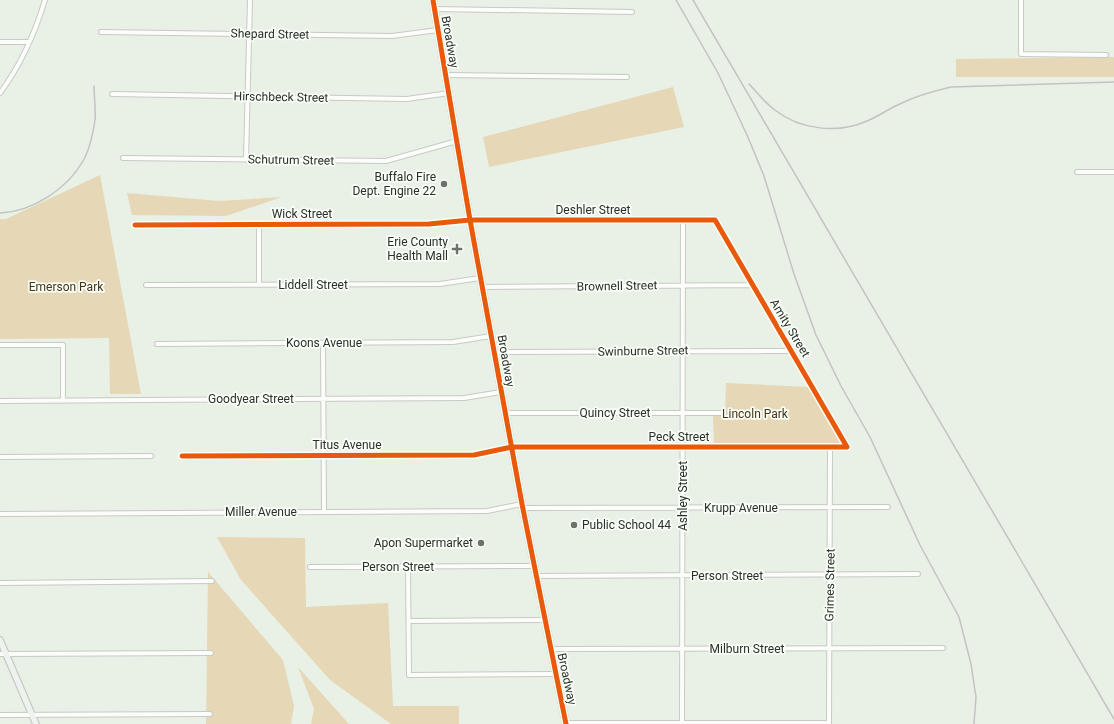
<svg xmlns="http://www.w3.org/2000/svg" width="1114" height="724" viewBox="0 0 1114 724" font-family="Roboto,sans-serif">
<rect width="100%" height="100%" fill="#e9f0e6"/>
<path fill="#e6d7b7" d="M1114,57v20h-158v-18z
M673,87l11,40 -195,40 -6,-30z
M100,175l41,219h-31l-1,-56 -109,1v-120h6z
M127,193l92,8 63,-4 -56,19 -94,-1z
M726,383l83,4 34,56h-129l-1,-27h12z
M217,537l88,1 1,69 82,-4 5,103h66v18h-68l-61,-44 -89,-100z
M208,572l75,88 11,46 -3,18h-85z
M298,667l51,57h-38l3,-15z"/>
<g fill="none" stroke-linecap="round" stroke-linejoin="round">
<defs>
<path id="street" d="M1021,0v54l85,1
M434,9l198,3
M101,32l291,4 46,-6
M0,42h29
M446,75l181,2
M0,93c21,-28 35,-60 45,-93
M112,94l295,5 42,-6
M123,158l263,3 71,-20
M246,159l4,-159
M1077,172h37
M135,225l294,-1 41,-4h245l132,227h-335l-38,8 -292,1
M146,285l294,-1 40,-6
M259,285v-61
M482,287l270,-2
M323,343l1,169
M157,344l296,-2 38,-6
M0,345h63v56
M494,352l298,-1
M0,401l464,-3 37,-6
M505,413h219
M0,457l151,-1
M523,508l365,-1
M0,514l487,-3 35,-7
M310,567l223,-1
M408,567l1,108 147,-1
M535,576l383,-2
M0,583l212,-2
M409,621l135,-1
M550,649l393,-1
M0,654l211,-1
M0,715l210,-1
M566,723h263
M682,724l1,-504
M829,724l1,-277"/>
<path id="secondary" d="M0,640l36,84"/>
<path id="primary" d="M433,0l37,220 52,284 44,220"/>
</defs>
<use href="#street" stroke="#c6cbc4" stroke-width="6"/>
<use href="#secondary" stroke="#c6cbc4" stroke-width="8"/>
<use href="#primary" stroke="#9cb0a6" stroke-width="8"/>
<use href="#street" stroke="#fcfdfb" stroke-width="4"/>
<use href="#secondary" stroke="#eef3f0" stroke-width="5.5"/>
<use href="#primary" stroke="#e0ebe6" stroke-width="6"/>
<path stroke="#c2c4c1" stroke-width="1.5" d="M676,0l42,73 29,62 17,41 30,98 22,61 25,51 29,51 50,108 39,72 12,47 5,33 -2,27
M693,0l421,719
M749,84c8,8 16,19 26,26 25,20 63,24 92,11 12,-5 23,-13 35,-18 16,-8 32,-12 49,-16l163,-5
M0,213c32,-1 67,-24 83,-52 7,-12 10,-28 12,-41 1,-11 -1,-23 -1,-34"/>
<defs>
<path id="cycleway" d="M433,0l37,220 52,284 44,220
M135,225l294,-1 41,-4h245l132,227h-335l-38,8 -292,1"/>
</defs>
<use href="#cycleway" stroke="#f9fef7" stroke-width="8"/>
<use href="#cycleway" stroke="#e8590c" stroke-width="5"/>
</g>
<g fill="#6d736b" stroke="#f9fef7" stroke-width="1.5">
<circle cx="444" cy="184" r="4"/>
<path d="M455 243h4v4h4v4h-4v4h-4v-4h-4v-4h4z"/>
<circle cx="574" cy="525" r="4"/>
<circle cx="481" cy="543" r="4"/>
</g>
<g text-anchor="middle" stroke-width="3.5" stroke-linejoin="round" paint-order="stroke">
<g font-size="12" fill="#2a2f29" stroke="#f9fef7">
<text transform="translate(270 34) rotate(1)" y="4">Shepard Street</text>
<text transform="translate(450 42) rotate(80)" y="4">Broadway</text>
<text transform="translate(281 97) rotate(1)" y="4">Hirschbeck Street</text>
<text transform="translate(291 160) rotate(1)" y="4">Schutrum Street</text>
<text x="593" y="214">Deshler Street</text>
<text x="302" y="218">Wick Street</text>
<text x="313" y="289">Liddell Street</text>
<text transform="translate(617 286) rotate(-1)" y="4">Brownell Street</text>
<text transform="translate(790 328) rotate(59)" y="4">Amity Street</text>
<text x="324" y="347">Koons Avenue</text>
<text transform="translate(643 351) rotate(-1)" y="4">Swinburne Street</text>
<text transform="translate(506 361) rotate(80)" y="4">Broadway</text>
<text x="251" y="403">Goodyear Street</text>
<text x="615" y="417">Quincy Street</text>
<text x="679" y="441">Peck Street</text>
<text x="347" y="449">Titus Avenue</text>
<text transform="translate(683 496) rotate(-90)" y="4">Ashley Street</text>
<text x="741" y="512">Krupp Avenue</text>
<text x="261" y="516">Miller Avenue</text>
<text x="398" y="571">Person Street</text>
<text x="727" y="580">Person Street</text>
<text transform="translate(830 585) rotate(-89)" y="4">Grimes Street</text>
<text x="747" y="653">Milburn Street</text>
<text transform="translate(567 679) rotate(78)" y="4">Broadway</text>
</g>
<g font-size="12" fill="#2a2f29" stroke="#f9fef7" text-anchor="end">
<text x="436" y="181">Buffalo Fire<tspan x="436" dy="14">Dept. Engine 22</tspan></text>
<text x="448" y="246">Erie County<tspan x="448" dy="14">Health Mall</tspan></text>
<text x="582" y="529" text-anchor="start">Public School 44</text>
<text x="473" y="547">Apon Supermarket</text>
</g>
<g font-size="12" fill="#443317" stroke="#f9fef7">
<text x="66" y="291">Emerson Park</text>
<text x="755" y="418">Lincoln Park</text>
</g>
</g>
</svg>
